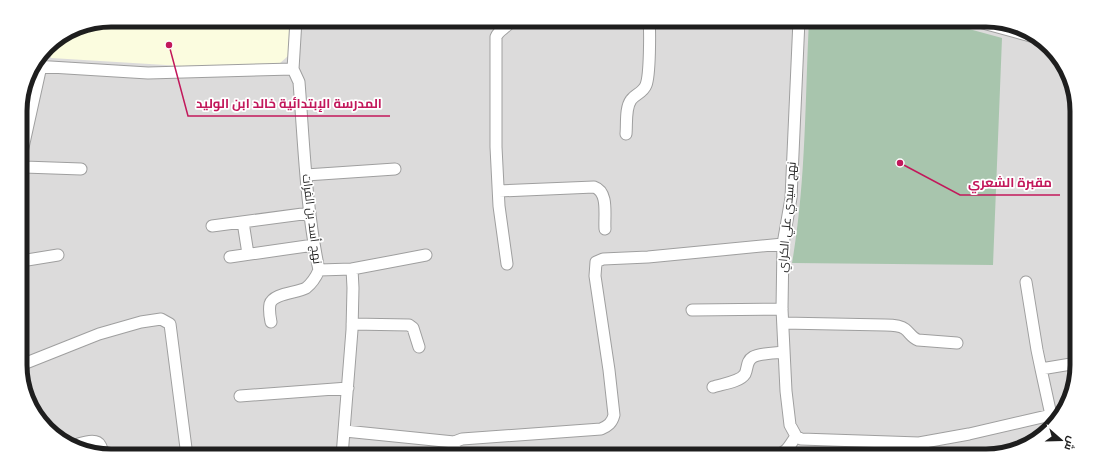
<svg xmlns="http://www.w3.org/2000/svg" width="1097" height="476" viewBox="0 0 1097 476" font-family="Inter,Cairo,sans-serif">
<rect width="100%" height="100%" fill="#eeebe4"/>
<path fill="#dcdbdb" d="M111,20h875l34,7 38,29 18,43 1,266 -7,34 -33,41 -46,16h-880l-34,-7 -38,-29 -18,-43 -1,-272 9,-34 22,-28 26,-16z"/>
<path fill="#fbfcdf" d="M111,20h179l-2,36 -9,8 -97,2 -131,-8 -3,-12 3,-3 26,-16z"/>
<path fill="#a8c5ad" d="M809,20h127l66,18 -9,227 -201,-2c14,-80 13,-162 17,-243z"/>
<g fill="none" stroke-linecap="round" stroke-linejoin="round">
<defs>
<path id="minor" d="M296,20l-3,49 6,13c5,63 7,127 20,188l33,-1 1,19 -1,42 -10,126
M799,20l-8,178 -8,46 -1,65 4,82 4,34 6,11 5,3 118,4 1,13
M972,20l62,17
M34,66l114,7 145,-4
M41,66l-19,86 -1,12 3,3 57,2
M626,134c1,-10 -1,-26 5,-34 4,-6 12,-7 15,-15 4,-10 4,-53 3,-65
M306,175l89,-6
M499,191l95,-4c15,5 10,28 11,42
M243,222l5,32
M212,226l98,-13
M230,257l84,-12
M21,261l37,-6
M507,264l-8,-58 -3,-59v-110c3,-8 12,-9 15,-17
M352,269l74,-14
M1026,282l11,68 4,19
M692,310l90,-1
M271,322c-1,-5 -2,-13 -1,-18 3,-11 27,-11 36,-16 5,-4 10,-11 13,-18
M783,323l102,2c6,0 15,0 20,4 5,4 7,9 13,11l39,3
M352,324l57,1 4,3 6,19
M21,365l78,-31 42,-12 20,-3 9,5 17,132
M713,387c9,-3 27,-5 32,-13 3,-6 1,-13 8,-17 6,-4 23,-4 31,-5
M240,396l108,-8
M345,431l109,11 8,-3 139,-10c7,-3 11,-6 13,-14l-5,-45 -14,-94 1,-14 7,-3 45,-2 135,-13
M454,442l2,14
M919,443l50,-9 82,-19 -10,-46 36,-6
M72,446c7,-2 24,-9 28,-1 2,2 2,7 3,9
M772,456c15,-3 16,-8 24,-20"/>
</defs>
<use href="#minor" stroke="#9f9f9f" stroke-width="13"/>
<use href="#minor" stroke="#fff" stroke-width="11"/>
</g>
<g text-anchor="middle" stroke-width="3.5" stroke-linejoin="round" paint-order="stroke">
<g font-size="12" fill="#1e1e1e" stroke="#fff">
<text transform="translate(787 217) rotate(-85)" y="4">نهج سيدي علي الكراي</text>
<text transform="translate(312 219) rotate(83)" y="4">نهج أسد بن الفرات</text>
</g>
</g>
<path d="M0 0H1097V476H0ZM111 27H986A84 84 0 0 1 1070 111V365A84 84 0 0 1 986 449H111A84 84 0 0 1 27 365V111A84 84 0 0 1 111 27Z" fill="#fff" fill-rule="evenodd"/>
<path fill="none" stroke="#1e1e1e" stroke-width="5" d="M111 27H986A84 84 0 0 1 1070 111V365A84 84 0 0 1 986 449H111A84 84 0 0 1 27 365V111A84 84 0 0 1 111 27Z"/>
<path fill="none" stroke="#c2185b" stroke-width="1.5" d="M169 45L188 116H390M900 163L960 195H1060"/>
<g fill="#c2185b" stroke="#fff" stroke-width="1.5">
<circle cx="169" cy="45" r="4"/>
<circle cx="900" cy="163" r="4"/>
</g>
<g font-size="13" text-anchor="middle" font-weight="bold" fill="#c2185b" stroke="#fff" stroke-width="3.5" stroke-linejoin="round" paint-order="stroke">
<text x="289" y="108">المدرسة الإبتدائية خالد ابن الوليد</text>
<text x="1010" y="187">مقبرة الشعري</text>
</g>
<g transform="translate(1061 440) rotate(110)" stroke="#ffffff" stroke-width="3" paint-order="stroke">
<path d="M0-3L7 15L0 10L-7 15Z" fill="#1e1e1e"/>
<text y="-6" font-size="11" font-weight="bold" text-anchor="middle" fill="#1e1e1e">ش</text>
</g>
</svg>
